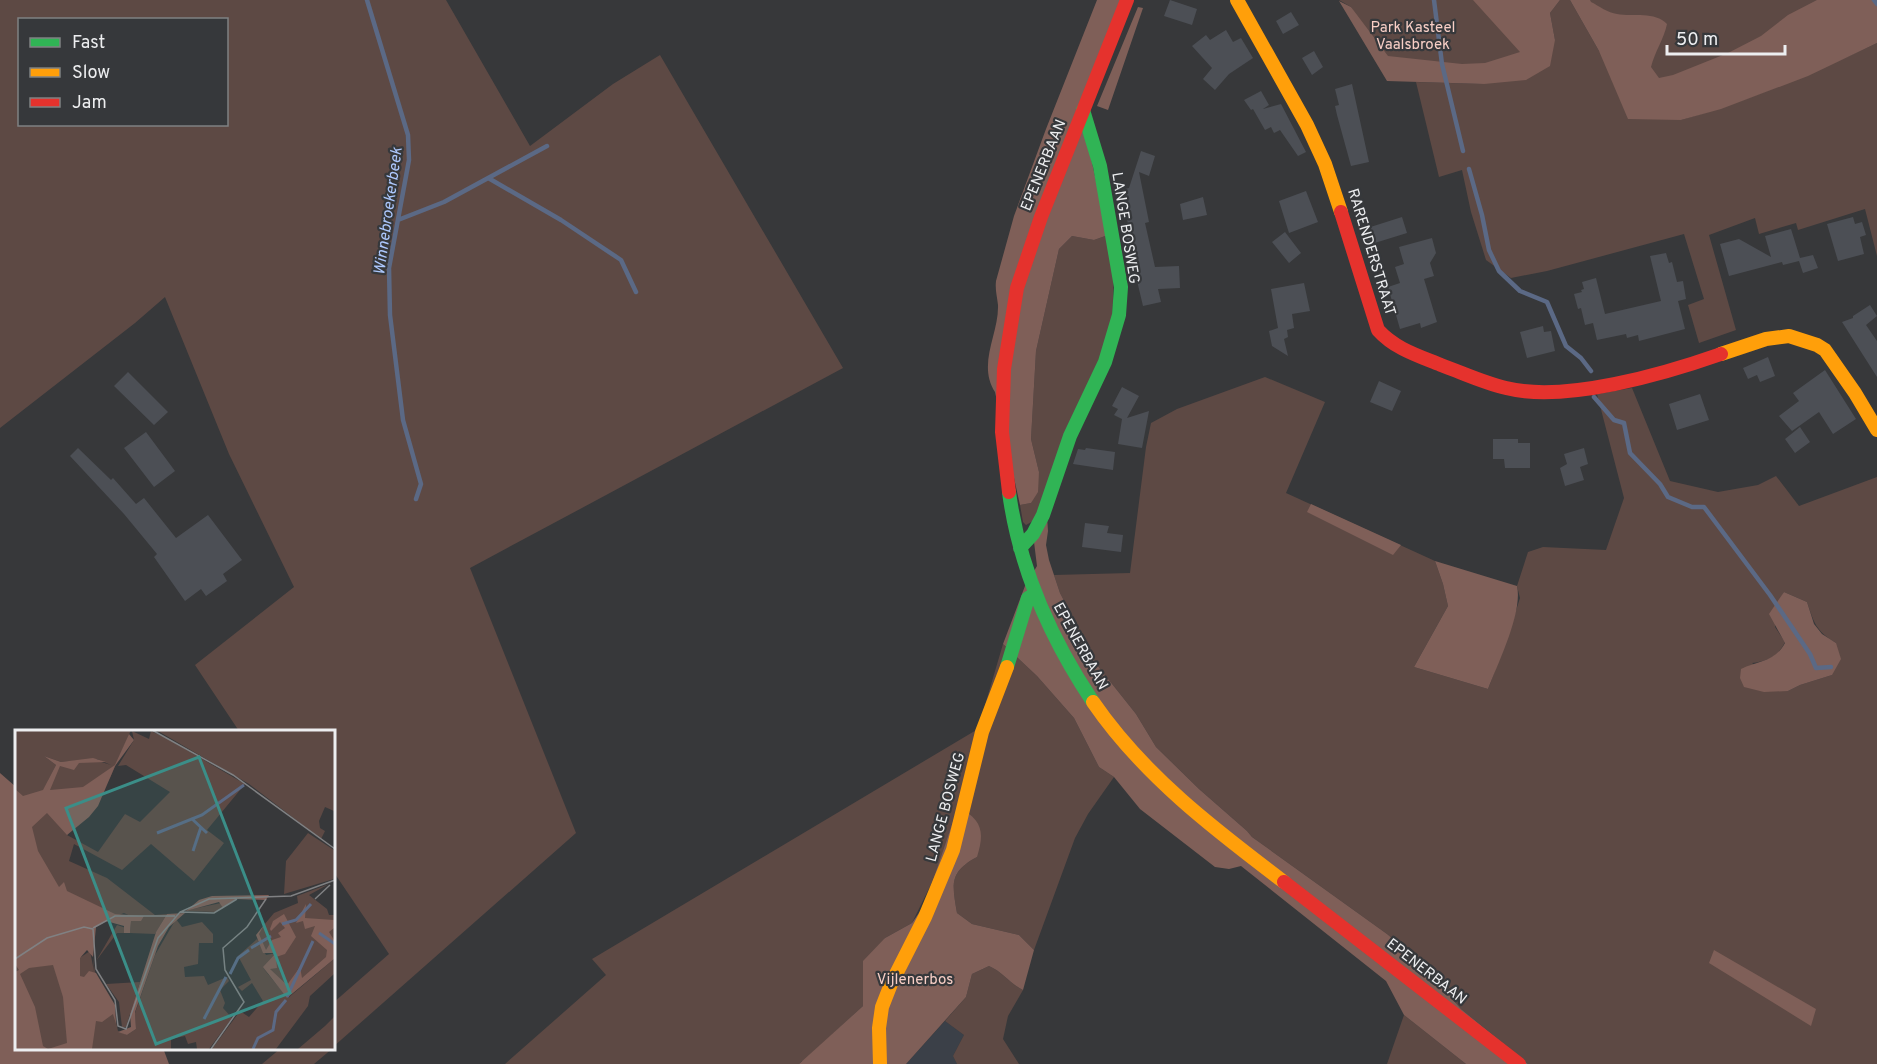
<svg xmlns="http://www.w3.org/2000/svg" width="1877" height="1064" viewBox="0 0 1877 1064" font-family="Overpass,sans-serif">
<rect width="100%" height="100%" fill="#37383a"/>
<path fill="#3b4048" d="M945,1021l19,14 -11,21 4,8h-51z"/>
<path fill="#5d4944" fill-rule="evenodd" d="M0,0h446l84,146 83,-62 47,-29 183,313 -373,200 106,265 -243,214v-44l56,-49 -56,-83v-140h-94l-44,-66 99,-78 -65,-133 -64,-157 -30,26 -135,105zM20,20h206v104h-206z
M1339,0h209l-5,49 -50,18 -101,6 -41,-66z
M1560,0h10l29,51 82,69c68,-19 132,-47 196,-77v213l-12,-47 -67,21 -2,-7 -37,11 -4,-16 -46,17 27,95 -37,13 -11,-38 16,-6 -20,-65 -137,37 -36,7 -25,-18 -15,-48 -9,-42 -23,7 -23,-95 68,2 71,-44 -5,-27z
M1577,0h299l1,3 -197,107z
M1108,235l6,30 -2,65 -77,190 -9,5 -3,-3 -3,-17 11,-2 8,-31 -8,-33 5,-88 23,-102 13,-13 22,4z
M1265,377l60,25 -39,91 149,68 8,23 5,22 -34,61 74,22 18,-47 14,-44 -3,-12 11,-34 15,-5 63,3 18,-52 -27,-104 35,-6 38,93 48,11 40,-7 18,-9 23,30 78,-29v587h-349l-67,-55 -19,-22 -10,-7 -15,-21 -30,-25 -135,-97 -5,-6 -48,-42 -43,-42 -20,-33 -39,-49 -37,-72 -6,-18 76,-2 16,-126 5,-24 26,-14zM1784,592l23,10c7,21 9,29 29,41l-4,32 -32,10 -12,6 -36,-28c15,-2 26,-6 33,-21l-10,-15 4,-25z
M1003,644l34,32 37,42 25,49 15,10 -26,37 -13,24 -41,112 -15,-15 -47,-11 -15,-11c-5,-29 -8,-41 20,-56l-33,1 -32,65 -27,15 -22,42v26l-50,46 7,12 -18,-3 -3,3h-294l101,-89 -14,-16 386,-230z
M989,966c14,6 20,17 34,24l-15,26 -5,23 16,25h-62l-4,-8 11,-21 -19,-14 21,-24 6,-23z
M1404,1015l62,49h-79z
M281,1048h52l-19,16h-52z"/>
<path fill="#7f5f58" d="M1097,0h36l-50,122 25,113 -14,5 -22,-4 -13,13 -23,102 -5,88 8,33 -1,20 -7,11 -11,2 -25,-113c-18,-28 4,-58 3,-87 -1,-9 -3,-15 -2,-24l18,-65 32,-87z
M1473,0h87l-10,13 5,27 -5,26 -24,14 -42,4 -97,-3 -48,-80 12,6 37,49 74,8 23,-1 35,-11z
M1570,0h20l1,2c8,4 17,11 26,12 16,3 38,-3 50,10 -3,15 -12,27 -16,43l8,11 14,-3 55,-22 33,-17 27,-21 29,-15h60v43l-69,33 -87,33 -40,11 -53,-1 -29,-68z
M1138,7l5,1 -35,102 -11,-4z
M1311,504l90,41 -8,10 -86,-43z
M1047,516l1,15 -2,14 3,15 11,33 37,72 39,49 20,33 43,42 48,42 5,6 135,97 30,25 15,21 10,7 19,22 67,55h-62l-62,-49 -18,-34 -145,-115 -12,3 -14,-2 -75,-58 -26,-32 -15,-10 -25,-49 -37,-42 -34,-32 22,-58 12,-20 -3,-24z
M1435,561l82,25c6,26 -19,77 -29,103l-74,-22 34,-61 -5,-22z
M1784,592l23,10 7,22 8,10 14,9 5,16 -9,16 -32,10 -12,6 -24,1 -20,-5 -4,-9 1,-9c17,-8 34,-7 44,-26l-16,-29z
M0,773l16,14v261h147l6,16h-169z
M958,807c24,13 27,24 19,50 -28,15 -25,27 -20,56l15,11 47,11 15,15 -11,40c-14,-7 -20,-18 -34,-24l-17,8 -6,23 -60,67h-107l64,-58v-45l22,-23 27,-15 13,-19z
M1714,950l102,59 -5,17 -102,-63z"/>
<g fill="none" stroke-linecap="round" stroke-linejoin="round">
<path stroke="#5b6985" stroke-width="4.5" d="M367,0l41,135 1,25 -20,108 1,47 13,105 18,64 -5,15
M1434,0l8,64 21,87
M1874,0l3,4
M1469,169l13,46 7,35 10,21 21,20 27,11 19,44 15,12 10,13
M490,179l71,41 60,40 15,32
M398,220l46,-18 103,-56
M1594,397l20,23 10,3 6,30 30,31 8,13 24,10h12l66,88 40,59 6,14 15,-1"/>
</g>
<path fill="#4c4f55" d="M1170,0l27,9 -5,16 -28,-9z
M1291,12l8,13 -16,9 -7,-13z
M1226,30l7,12 8,-4 12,20 -24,16 -14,16 -12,-11 9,-11 -20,-22 14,-11 4,5z
M1314,51l9,16 -11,8 -10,-17z
M1352,84l17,78 -18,4 -14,-51 -2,-9 4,-1 -4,-16z
M1261,91l8,14 -6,4 18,-5 25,48 -8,4 -18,-26 -6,3 -3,-6 -6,3 -12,-21 -2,1 -7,-10z
M1141,151l14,5 -6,20 -10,-4 10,50 -4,1 10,44 24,-1 1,22 -22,1 3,13 -18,4 -9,-38 -4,1 -2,-11 -5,-28 6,-1 -8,-39 8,-2z
M1306,191l12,31 -29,11 -10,-32z
M1203,197l4,18 -24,5 -3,-16z
M1402,217l5,16 -42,13 -4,-16z
M1853,217l2,7 7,-2 4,13 -6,2 4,17 -26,7 -11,-37z
M1791,229l9,29 13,-3 5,13 -15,5 -4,-12 -16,4 -1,-3 -53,14 -9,-32 19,-5 32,18 -6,-21z
M1285,232l16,21 -12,10 -17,-21z
M1432,238l4,15 -6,10 4,13 -10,3 13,43 -16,6 -1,-5 -20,6 -12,-42 12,-4 -5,-16 9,-3 -5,-17z
M1666,253l3,10 3,-1 5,20 6,-1 3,18 -8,2 7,28 -46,12 -1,-6 -11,3 -1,-4 -29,6 -4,-17 -8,2 -4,-17 -3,1 -4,-15 8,-2 -1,-2 3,-1 -2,-7 14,-4 9,36 56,-13 -11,-45z
M1304,283l6,28 -18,3 2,14 -7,2 1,7 -4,2 4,17 -16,-10 -3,-15 9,-3 -7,-39z
M1870,305l7,11 -11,9 11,16v36l-35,-55 11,-4v-2z
M1543,326l1,6 7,-1 4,20 -28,7 -7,-26z
M1768,357l7,19 -15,6 -3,-7 -9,4 -5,-11z
M1825,370l31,49 -23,15 -14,-22 -27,19 -13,-15 20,-15 -6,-8z
M128,372l40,40 -14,13 -40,-39z
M1379,381l22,10 -9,20 -22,-9z
M1122,387l17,9 -12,22 22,-7 -7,37 -24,-4 4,-25 -8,-4 4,-6 -6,-3z
M1700,394l9,26 -32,10 -8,-26z
M1800,427l10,15 -15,11 -10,-14z
M146,432l29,39 -21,16 -30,-39z
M1493,439h25v4h12v25h-25l-1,-9h-11z
M78,448l33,32 2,-2 23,26 8,-6 32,40 32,-23 34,45 -19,14 4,7 -21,15 -5,-7 -16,12 -31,-44 3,-3 -33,-40 -54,-58z
M1086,448l29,4 -2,18 -40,-6 5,-15 7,1z
M1584,448l4,16 -8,3 4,13 -19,6 -5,-18 7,-4 -3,-10z
M1085,523l24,3 -2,7 16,2 -2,17 -39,-5z"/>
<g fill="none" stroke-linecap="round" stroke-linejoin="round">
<path stroke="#30b455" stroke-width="14" d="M1009,492c10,75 42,147 84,210
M1020,548l13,-14 10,-19 27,-79 35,-74 14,-47 2,-28 -21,-121 -17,-56
M1007,667l21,-69 7,-4"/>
<path stroke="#ff9f0a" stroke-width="14" d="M1237,0l70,125 18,39 16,48
M1721,354l45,-15 23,-3 28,9 8,5 30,43 22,37
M1093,702c50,73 121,127 191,180
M880,1064l-1,-36 3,-21 9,-23 34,-67 28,-67 29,-118 25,-65"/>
<path stroke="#e5322d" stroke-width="14" d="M1341,212l37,118c17,19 41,26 63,35 22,8 43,18 65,23 59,15 158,-14 215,-34
M1009,492l-7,-60 2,-63 13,-81 24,-71 86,-217
M1284,882l235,182"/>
</g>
<g text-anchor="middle" stroke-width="4.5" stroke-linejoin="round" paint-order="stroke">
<g font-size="15" fill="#f8cfc6" stroke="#36383b">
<text x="1413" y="32">Park Kasteel<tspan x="1413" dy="17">Vaalsbroek</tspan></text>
<text x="915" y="984">Vijlenerbos</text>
</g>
<g font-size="15" fill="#edeef0" stroke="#36383b">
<text transform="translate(1043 165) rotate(-68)" y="5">EPENERBAAN</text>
<text transform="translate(1126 228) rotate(81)" y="5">LANGE BOSWEG</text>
<text transform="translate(1372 252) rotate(73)" y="5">RARENDERSTRAAT</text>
<text transform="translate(1081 646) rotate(61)" y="5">EPENERBAAN</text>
<text transform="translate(945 807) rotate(-75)" y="5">LANGE BOSWEG</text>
<text transform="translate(1427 971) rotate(38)" y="5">EPENERBAAN</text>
</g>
<g font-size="16" font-style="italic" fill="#acc7fc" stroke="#36383b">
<text transform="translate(387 211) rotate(-82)" y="6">Winnebroekerbeek</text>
</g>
</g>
<g transform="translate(15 730)">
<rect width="320" height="320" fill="#37383a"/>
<path d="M0,0h116l-21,48 -43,57 31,17 27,-38 15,8 30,-30 -44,-27 -8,1 16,-26 -2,-9 17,8 2,-8 15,7 79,46 -38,46 17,13 -30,38 -43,-37 -29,26 -48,-26 -5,17 38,17 48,37 12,-1 -12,20 -25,-1 1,-12h10l-17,-8 -38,15 -5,29 9,-6 4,20 -1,-14 2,15 17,30 6,29 9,4 9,-6 -1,-16 20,-58 21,-36 6,8 20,-5 11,12v9h-14l-1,21 -14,3 1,10 19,-1 4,9 19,-8 2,4 -9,9 5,13 -2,5 9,10 -23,31h-12l-1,-7 -8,2 -3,-8 -14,3v10h-156zM29,26l17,6 36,-3 14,6 -16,-5 -36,6 -11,15 8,-16zM319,0v81l-9,-4 -6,14 1,7 5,3 -4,8 -72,-55 -91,-53zM293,103l26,17v29l-50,15 2,-33zM314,154l-20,11 18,14 2,6h5v38l-46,42 -25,-27 25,30 46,-39v15l-24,22 -2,10 -32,43h-64l28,-38 9,6 14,-16 -11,-18 -10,8 -4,-4 13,-7 -13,-24 19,-17 9,16 10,-2h-8l-5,-5 -6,-13 7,-10 10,-12 24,-10 -1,-7zM206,173l2,5 -7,4 -33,-1zM102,195l9,3 -2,5h-7l-21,28zM125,252l-14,45h-4l-3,-25 -13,-18zM319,287v32h-36l27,-23z" fill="#5d4944" fill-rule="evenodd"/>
<path d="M114,4l5,6 -19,26 -17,40 -9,11 -22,18 -20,-22 -15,14 6,24 21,36 5,-5 3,9 48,23 29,2 -3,5h-10l-1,12h-6v-7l-18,-5 -10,6 -3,30 -6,-7 -7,8v18l4,1 5,-6 7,2 19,32 1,19 -3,-10 -11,8 -6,-1 -4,28h-77v-77l4,-2 -4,-6v-175l8,7 20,-6 13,-25 -12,-9 17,6 32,-4 13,4 -27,1 -5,7 -14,-4 -10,24 33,-3 32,-22zM38,235l10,32 4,46 -19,6 -5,-3 -8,-39 -15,-33 9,-6zM254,165l-3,5 -30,-1 -13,9 -4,-6 -33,9 13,-11 13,-4zM291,174l-1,14 29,2v8l-5,4 5,8v19l-47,39 -24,-31 13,-14h-13l-7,-18 8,-10 -5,9 7,16 6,-10 9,-3 -3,-4 7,-5 -5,-6 -9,9 -1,-2 3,-8 11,-7 12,23 -11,17 -9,3 1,11 -7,1 17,16 13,-18 2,11 24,-21 1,-7 -16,-14 4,-10 -10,3 -2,-8 -7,2zM170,183l-16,14 -11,19 -23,66 1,17 -9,6 -9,-3 13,-5 -1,-13 26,-82 11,-18z" fill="#7f5f58" fill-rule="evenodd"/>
<path fill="none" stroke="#5b6985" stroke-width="3" d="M176,88l16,15M142,103l45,-18 42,-30M178,121l8,-24M267,194l14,-4 15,-16M304,203l16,11M236,218l20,-12M215,244l8,-16 11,-8M272,267l26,-56M189,289l22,-42M238,319l5,-11 15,-8 3,-18 10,-12"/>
<path fill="none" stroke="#808183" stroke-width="1.5" d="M137,0l81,45 102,74M300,169l15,-14M165,182l34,1 23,-14M78,198l22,-12h60M78,199l3,40 19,31 3,26 8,3 32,-91 22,-26 29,-13 82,-3 44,-16M0,229l32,-21 37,-11 9,2M196,319l33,-47 -19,-32 -2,-22 24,-21 19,-28"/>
<path fill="#3b8e88" fill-opacity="0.15" stroke="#3b8e88" stroke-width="3" d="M184,27l91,236 -134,51 -90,-236z"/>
<rect width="320" height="320" fill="none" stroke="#edeef0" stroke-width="3"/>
</g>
<rect x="18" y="18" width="210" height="108" fill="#36383b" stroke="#7f8183" stroke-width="1.5"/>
<rect x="30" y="38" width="30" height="9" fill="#30b455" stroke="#7f8183" stroke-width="1.5"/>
<text x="72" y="48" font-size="18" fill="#edeef0">Fast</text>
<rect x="30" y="68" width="30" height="9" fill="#ff9f0a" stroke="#7f8183" stroke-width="1.5"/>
<text x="72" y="78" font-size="18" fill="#edeef0">Slow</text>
<rect x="30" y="98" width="30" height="9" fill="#e5322d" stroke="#7f8183" stroke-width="1.5"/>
<text x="72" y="108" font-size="18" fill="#edeef0">Jam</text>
<path d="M1667 45v9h118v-9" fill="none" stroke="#edeef0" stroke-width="3"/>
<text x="1676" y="45" font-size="18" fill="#edeef0" stroke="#36383b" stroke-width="4.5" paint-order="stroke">50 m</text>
</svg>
